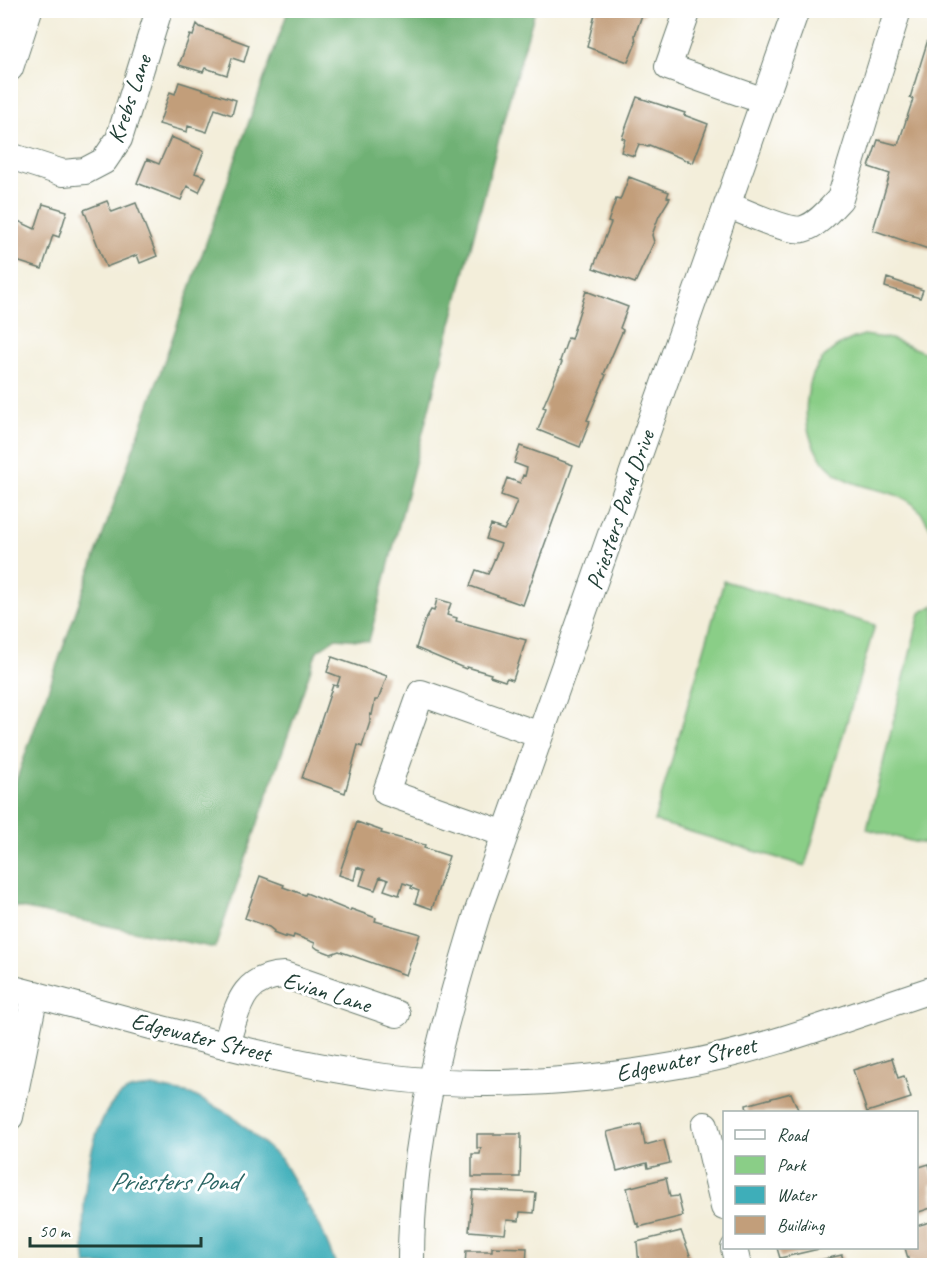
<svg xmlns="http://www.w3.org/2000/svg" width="945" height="1276" viewBox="0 0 945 1276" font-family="Caveat,sans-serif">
<rect width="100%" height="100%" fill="#fff"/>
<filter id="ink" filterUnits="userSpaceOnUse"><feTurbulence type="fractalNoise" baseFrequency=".0167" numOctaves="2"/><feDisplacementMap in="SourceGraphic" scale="12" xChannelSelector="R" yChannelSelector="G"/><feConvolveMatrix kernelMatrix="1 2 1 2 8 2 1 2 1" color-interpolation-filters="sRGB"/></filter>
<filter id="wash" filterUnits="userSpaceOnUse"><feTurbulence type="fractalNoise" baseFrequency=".008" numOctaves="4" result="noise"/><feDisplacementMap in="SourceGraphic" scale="24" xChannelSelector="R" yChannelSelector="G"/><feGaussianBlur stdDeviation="1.35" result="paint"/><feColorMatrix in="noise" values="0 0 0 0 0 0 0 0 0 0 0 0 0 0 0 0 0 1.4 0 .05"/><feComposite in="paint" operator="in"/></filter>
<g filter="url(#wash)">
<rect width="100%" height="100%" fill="#f3eeda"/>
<path fill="#8ace87" stroke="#54865e" stroke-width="1.5" d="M864,335l27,4 43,17v179c-5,-9 -10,-20 -17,-27 -18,-19 -50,-17 -72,-29 -35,-19 -45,-58 -35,-95 7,-27 28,-42 54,-49z
M724,581l151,44 -70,241 -151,-45z
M934,605v240l-20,-3 -47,-13 53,-216z"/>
<path fill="#6fb174" stroke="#477754" stroke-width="1.5" d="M288,11h247l-29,100 -137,530 -33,-3 -19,13 -102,297 -204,-42v-111z"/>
<path fill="#3eaeb9" stroke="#2e7676" stroke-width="1.5" d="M153,1087l38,7 40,21 50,44 40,69 15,37h-250c-7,-41 -2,-157 44,-175 7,-2 16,-2 23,-3z"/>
<g id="blocks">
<path fill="#c29e7a" d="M596,10h50l-2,5h-2l-7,20 1,8 -8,19 -41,-15z
M934,20v231l-61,-21 17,-56 -21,-7 9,-27 20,5 15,-46 -3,-1z
M197,24l3,3 49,18 -5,17 -12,-4 -5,17 -22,-7 -2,4 -24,-7 11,-30 3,1z
M179,82l57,18 -4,15 -17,-6 -8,23 -19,-6 -1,6 -28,-8 11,-32 5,2z
M637,97l48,16 -1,2 24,9 -15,39 -44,-18 -1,2 -9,-3 -5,12 -13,-4 4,-13 -3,-1z
M171,137l33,14 -9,22 11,4 -7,15 -12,-6 -6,14 -44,-17 10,-24 12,5z
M629,177l40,15 -2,5 3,1 -11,18 -7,19 2,7 -19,41 -42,-15 18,-45 -3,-1 8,-23 4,1z
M107,201l5,11 24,-9 21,53 -17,7 -3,-8 -31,12 -22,-57z
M43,204l24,7 -8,26 -6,-2 -11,34 -32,-10v-32l3,1 3,-8 19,9z
M887,278l36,12 -3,8 -35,-11z
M586,291l42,16 -8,21 3,2 -19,44 2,1 -19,45 3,1 -10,26 -42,-17 8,-22 -3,-1 19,-45 -2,-1 8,-23 3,1z
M520,446l53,19 -50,140 -53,-19 6,-16 12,4 13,-30 -15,-5 5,-14 13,5 5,-9 8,-20 -16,-6 6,-17 13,5 3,-8 2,1 2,-8 -13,-5z
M437,599l14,4 -4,12 10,3 -1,3 70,19 -13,40 -6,-2 -2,3 -15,-5 1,-2 -24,-7 -1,2 -50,-21 9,-28 6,-10 3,1z
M332,657l55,19 -9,24h-3l-3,15 -2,-1v8l-8,25 -4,-2 -13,48 -43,-15 31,-93 4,1 3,-9 -13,-5z
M357,822l25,9 -1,2 44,12 -1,3 25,8 -17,53 -17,-6 4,-12 -8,-3 1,-2 -9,-3 -4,12 -15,-5 4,-10 -8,-3 -5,13 -15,-5 5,-15 -8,-3 -3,13 -15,-5z
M260,876l24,9 -1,2 22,8 1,-2 44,18 1,-2 25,9 -1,3 45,13 -14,41 -67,-24 -8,3 -13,-5 -4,-3 1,-3 -21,-8 -1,3 -7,-2v2l-13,-5 1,-2 -5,-4 -24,-9z
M892,1058l6,20 6,-2 7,22 -44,14 -14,-42z
M791,1093l8,19h-52l-1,-7z
M641,1124l4,21 19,-5 6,23 -22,5 -1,-5 -30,8 -10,-39z
M477,1134h44l-1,43h-48v-23h8l1,-6h-4z
M929,1164l5,18 -3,4 3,21 -18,6v-45z
M666,1178l4,19 8,-1 5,20 -44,11v-4l-3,1 -9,-36z
M473,1190l63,3 -2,20 -14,-1 -1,9 -12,-1 -2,14 -36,-3z
M934,1221v44l-20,1 -1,-4h-4l-4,-14h11v-22z
M681,1231l13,35h-55l-2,-24z
M492,1247l35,1 -1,18h-61l1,-15h26z
M777,1248h46l-43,10z
M842,1255l2,11h-32l-1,-4z"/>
</g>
</g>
<g filter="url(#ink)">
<use href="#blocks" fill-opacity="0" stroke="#697b6e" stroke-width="1.5"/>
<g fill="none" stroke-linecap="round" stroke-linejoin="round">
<defs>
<path id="minor" d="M688,10l-20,57 96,34
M10,68l19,-58
M10,156l53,17 22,-2 19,-10 15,-22 40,-129
M727,205c17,6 61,28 76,24 15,-4 27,-20 37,-30l58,-189
M505,834l-119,-42 35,-99 119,42
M10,988c124,32 249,72 375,89 98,12 198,5 294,-12 87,-15 172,-49 255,-76
M226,1044c12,-35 14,-67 58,-69l113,39
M10,1117l25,-123
M705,1125l19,82
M734,1248l4,18
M411,1266c-1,-124 31,-238 67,-355l318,-901"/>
</defs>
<use href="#minor" stroke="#697b6e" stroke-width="28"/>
<use href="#minor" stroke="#fff" stroke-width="26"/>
</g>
</g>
<g text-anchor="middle" stroke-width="6" stroke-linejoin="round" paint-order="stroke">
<g font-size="24" fill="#1f3d34" stroke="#fff">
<text transform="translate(129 99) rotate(-71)" y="8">Krebs Lane</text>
<text transform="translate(620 510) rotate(-71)" y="8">Priesters Pond Drive</text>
<text transform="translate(327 992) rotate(17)" y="8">Evian Lane</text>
<text transform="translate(201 1037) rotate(14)" y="8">Edgewater Street</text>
<text transform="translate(686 1059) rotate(-12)" y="8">Edgewater Street</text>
</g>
<g font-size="26" font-style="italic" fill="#2a6563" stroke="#fff">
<text x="174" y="1190">Priesters Pond</text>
</g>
</g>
<rect width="945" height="1276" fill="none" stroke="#fff" stroke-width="36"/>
<rect x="723" y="1111" width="195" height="138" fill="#ffffff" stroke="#a5b1ae" stroke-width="1.5"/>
<rect x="735" y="1130" width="30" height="9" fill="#ffffff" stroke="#a5b1ae" stroke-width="1.5"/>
<text x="777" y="1141" font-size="18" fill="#1f3d34">Road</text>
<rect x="735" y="1156" width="30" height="18" fill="#8ace87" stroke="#a5b1ae" stroke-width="1.5"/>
<text x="777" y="1171" font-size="18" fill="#1f3d34">Park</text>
<rect x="735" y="1186" width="30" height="18" fill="#3eaeb9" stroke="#a5b1ae" stroke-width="1.5"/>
<text x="777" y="1201" font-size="18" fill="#1f3d34">Water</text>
<rect x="735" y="1216" width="30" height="18" fill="#c29e7a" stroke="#a5b1ae" stroke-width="1.5"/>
<text x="777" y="1231" font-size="18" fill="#1f3d34">Building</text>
<path d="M30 1237v9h171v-9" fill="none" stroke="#1f3d34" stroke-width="3"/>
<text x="39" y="1237" font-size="18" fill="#1f3d34" stroke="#ffffff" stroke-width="4.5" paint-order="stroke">50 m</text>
</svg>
